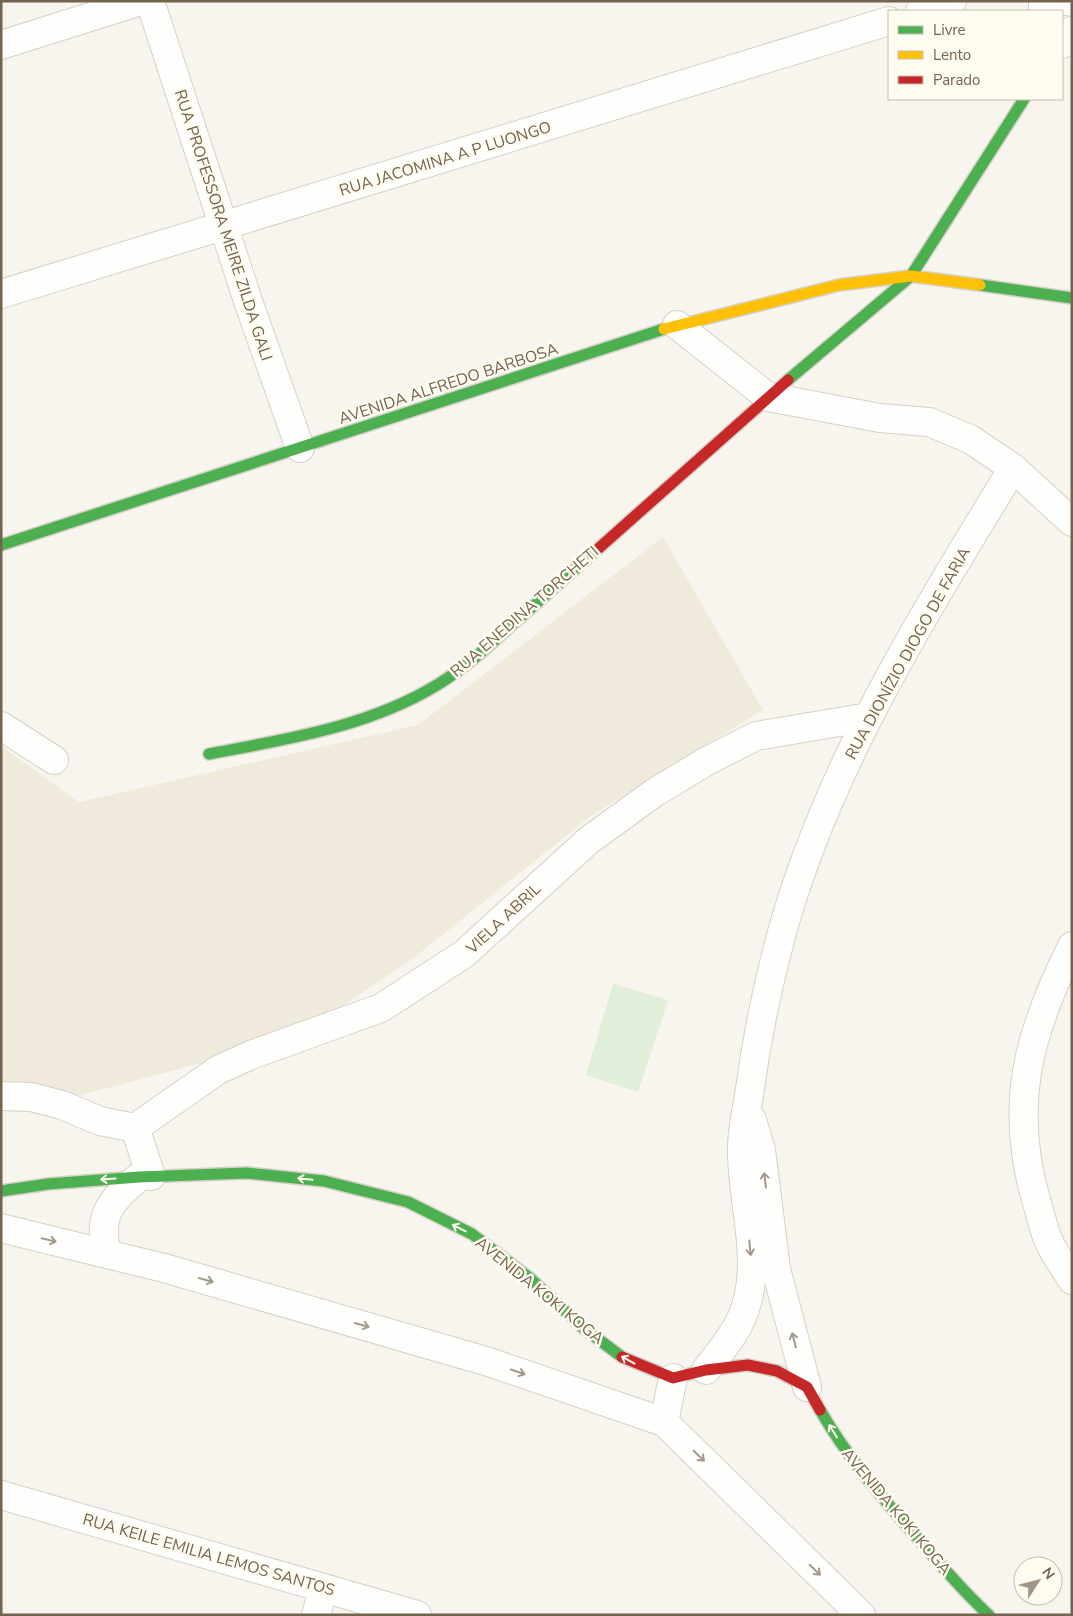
<svg xmlns="http://www.w3.org/2000/svg" width="1073" height="1616" viewBox="0 0 1073 1616" font-family="'Nunito Sans',sans-serif">
<rect width="100%" height="100%" fill="#f7f5ed"/>
<path fill="#efeadb" d="M663,537l100,173 -171,105 -177,142 -122,82 -247,65 -45,6v-364l78,56 339,-77z"/>
<path fill="#e1eed9" d="M613,984l55,16 -30,92 -52,-17z"/>
<g fill="none" stroke-linecap="round" stroke-linejoin="round">
<defs>
<path id="street" d="M150,1l99,303 51,144
M1065,1l7,1
M920,11l32,-10
M1043,11v-10
M1062,44l10,-13
M1,45l140,-44
M1,294l888,-273
M677,325l91,72 112,21 49,4 41,17 43,29 59,54
M1,726l53,34
M1072,946c-44,88 -64,160 -35,257 4,13 7,29 13,41 6,12 15,24 22,36
M1,1096l30,1 31,8 38,16 35,7 83,-58 33,-15 130,-47 83,-54 125,-114 65,-47 53,-32 49,-25 113,-19
M752,1120l9,30 15,119 31,118
M135,1128l16,48
M1,1228l163,40 325,94 175,60 197,193
M107,1254c-10,-38 3,-53 32,-77
M706,1370c13,-17 28,-34 36,-53 23,-54 -1,-113 0,-169 0,-19 5,-40 8,-59 7,-53 17,-101 31,-153 46,-169 142,-320 232,-468
M664,1422l9,-44
M1,1495l416,120
M316,1615l8,-27"/>
<path id="fast" d="M980,285l92,13
M788,380l123,-104 113,-177
M1,545l663,-216
M209,754c78,-15 159,-27 228,-69 28,-17 53,-40 77,-62 28,-25 57,-50 85,-75
M1,1191l47,-7 91,-7 108,-4 77,8 84,21 64,32 59,45 51,48 40,30
M820,1410c26,45 59,84 93,123 25,28 48,57 76,82"/>
<path id="slow" d="M664,329l175,-44 72,-9 69,9"/>
<path id="jam" d="M599,548l189,-168
M622,1357l51,21 33,-8 42,-5 29,6 30,16 13,23"/>
</defs>
<use href="#street" stroke="#d5d1c8" stroke-width="30"/>
<use href="#fast" stroke="#d5d1c8" stroke-width="14"/>
<use href="#slow" stroke="#d5d1c8" stroke-width="14"/>
<use href="#jam" stroke="#d5d1c8" stroke-width="14"/>
<use href="#street" stroke="#fefefc" stroke-width="28"/>
<use href="#fast" stroke="#4caf50" stroke-width="11"/>
<use href="#slow" stroke="#ffc107" stroke-width="11"/>
<use href="#jam" stroke="#c62828" stroke-width="11"/>
</g>
<defs><path id="oneway-shaft" d="M-6 0H5M1.5-3L5.5 0L1.5 3" fill="none" stroke-width="1.6" stroke-linecap="round" stroke-linejoin="round" transform="scale(1.25)"/></defs>
<g stroke="#fefbf0">
<use href="#oneway-shaft" transform="translate(108 1179) rotate(176)"/>
<use href="#oneway-shaft" transform="translate(305 1179) rotate(-174)"/>
<use href="#oneway-shaft" transform="translate(459 1228) rotate(-153)"/>
<use href="#oneway-shaft" transform="translate(628 1360) rotate(-151)"/>
<use href="#oneway-shaft" transform="translate(833 1431) rotate(-122)"/>
</g>
<g stroke="#a4998b">
<use href="#oneway-shaft" transform="translate(765 1180) rotate(-97)"/>
<use href="#oneway-shaft" transform="translate(49 1240) rotate(14)"/>
<use href="#oneway-shaft" transform="translate(750 1248) rotate(85)"/>
<use href="#oneway-shaft" transform="translate(206 1280) rotate(16)"/>
<use href="#oneway-shaft" transform="translate(362 1325) rotate(16)"/>
<use href="#oneway-shaft" transform="translate(794 1340) rotate(-105)"/>
<use href="#oneway-shaft" transform="translate(518 1372) rotate(19)"/>
<use href="#oneway-shaft" transform="translate(699 1456) rotate(44)"/>
<use href="#oneway-shaft" transform="translate(815 1570) rotate(44)"/>
</g>
<g text-anchor="middle" stroke-width="5" stroke-linejoin="round" paint-order="stroke">
<g font-size="16" fill="#74634e" stroke="#fefbf0">
<text transform="translate(445 158) rotate(-17)" y="6">RUA JACOMINA A P LUONGO</text>
<text transform="translate(224 225) rotate(72)" y="6">RUA PROFESSORA MEIRE ZILDA GALI</text>
<text transform="translate(448 383) rotate(-18)" y="6">AVENIDA ALFREDO BARBOSA</text>
<text transform="translate(524 611) rotate(-41)" y="6">RUA ENEDINA TORCHETI</text>
<text transform="translate(907 653) rotate(-61)" y="6">RUA DIONÍZIO DIOGO DE FARIA</text>
<text transform="translate(503 918) rotate(-43)" y="6">VIELA ABRIL</text>
<text transform="translate(540 1290) rotate(39)" y="6">AVENIDA KOKI KOGA</text>
<text transform="translate(897 1511) rotate(50)" y="6">AVENIDA KOKI KOGA</text>
<text transform="translate(209 1554) rotate(16)" y="6">RUA KEILE EMILIA LEMOS SANTOS</text>
</g>
</g>
<rect width="1073" height="1616" fill="none" stroke="#74634e" stroke-width="5"/>
<rect x="888" y="10" width="175" height="90" fill="#fefbf0" stroke="#c7beaf"/>
<rect x="898" y="26" width="25" height="8" fill="#4caf50" stroke="#c7beaf"/>
<text x="933" y="35" font-size="15" fill="#74634e">Livre</text>
<rect x="898" y="51" width="25" height="8" fill="#ffc107" stroke="#c7beaf"/>
<text x="933" y="60" font-size="15" fill="#74634e">Lento</text>
<rect x="898" y="76" width="25" height="8" fill="#c62828" stroke="#c7beaf"/>
<text x="933" y="85" font-size="15" fill="#74634e">Parado</text>
<g transform="translate(1038 1581) rotate(54)"><circle r="24" fill="#fefbf0" stroke="#c7beaf"/>
<path d="M0-4L9 19L0 12L-9 19Z" fill="#a29686"/>
<text y="-8" font-size="14" font-weight="bold" text-anchor="middle" fill="#74634e">N</text>
</g>
</svg>
